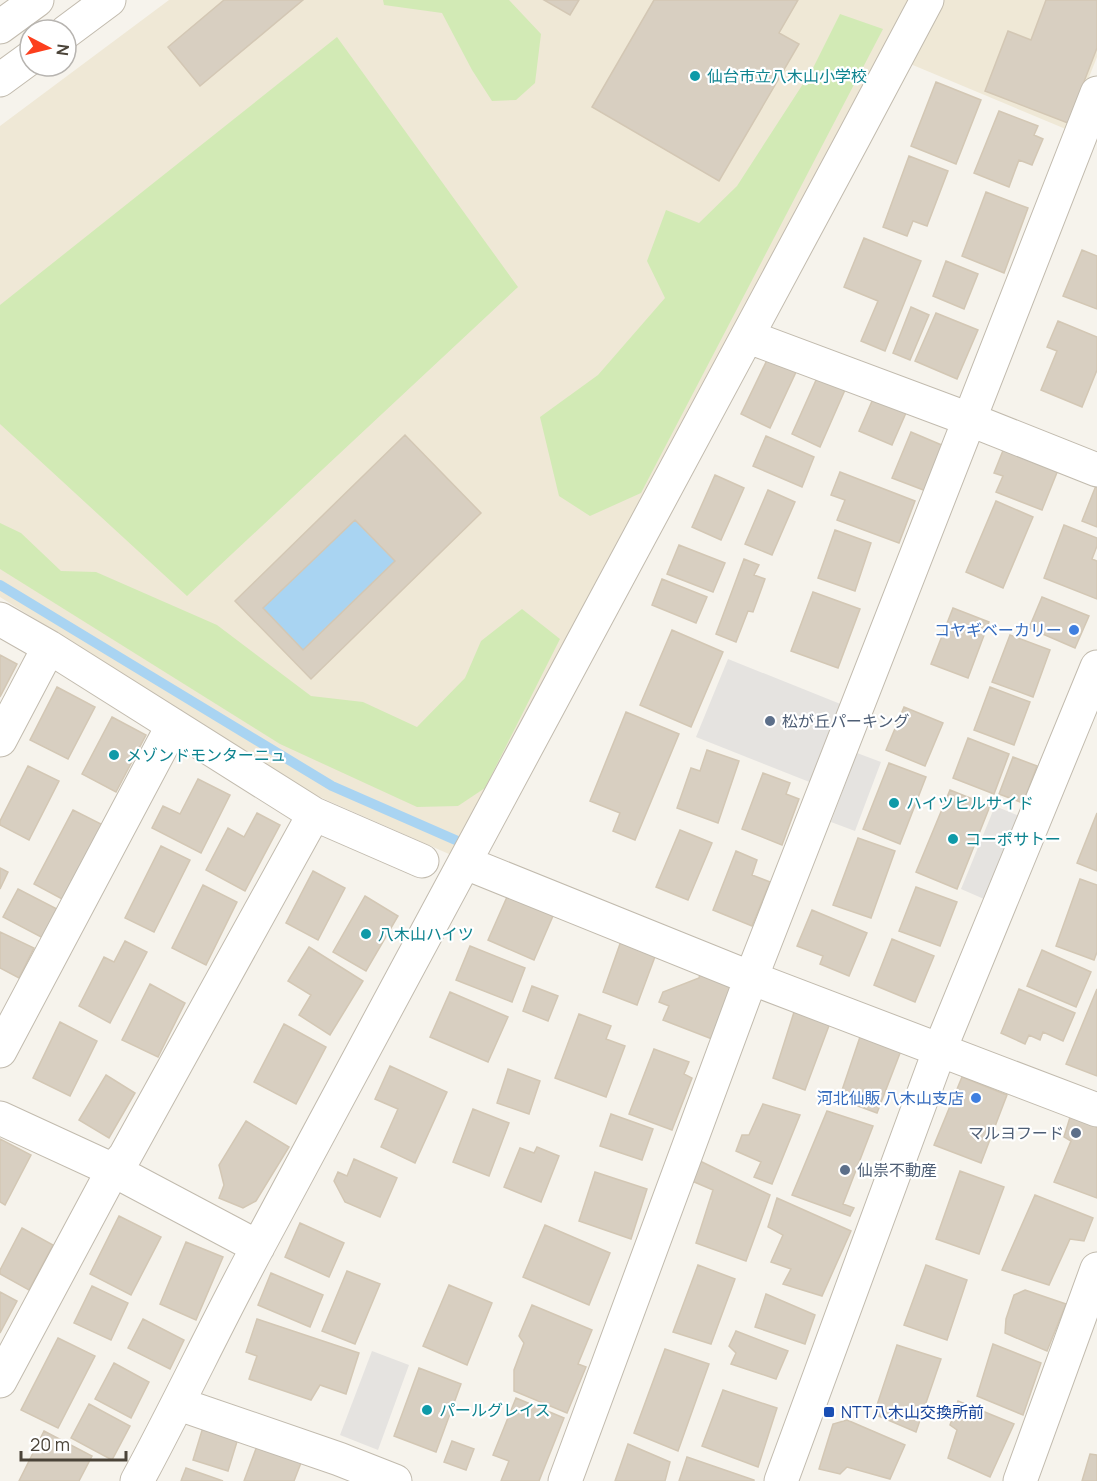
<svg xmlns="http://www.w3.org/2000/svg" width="1097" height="1481" viewBox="0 0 1097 1481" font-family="Manrope,'Noto Sans JP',sans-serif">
<rect width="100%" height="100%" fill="#f6f3ec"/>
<path fill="#efe8d6" d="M169,0h745l-456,858 -143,-63 -315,-198v-471z
M942,0h155v57l-29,73 -160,-67z"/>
<path fill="#d2eab5" d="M383,0h126l32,34 -6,49 -19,17 -24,1 -20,-31 -30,-57 -58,-8z
M840,14l43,15 -242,464 -51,23 -31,-20 -19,-79 58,-42 67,-77 -18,-37 19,-51 33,13 38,-37 75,-116z
M337,37l181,250 -331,309 -187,-172v-119z
M0,523l21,10 40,38 35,1 121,53 94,71 52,6 54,25 48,-49 16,-37 41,-32 38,30 -75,149 -27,18 -41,1 -137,-63 -280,-175z"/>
<path fill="#e5e3e0" d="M728,659l115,46 -31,78 -116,-46z
M857,753l24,9 -26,69 -24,-9z
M995,806l24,10 -35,83 -23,-10z
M372,1351l37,14 -31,85 -38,-15z"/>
<path fill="#a9d4f2" d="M355,520l40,41 -92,89 -40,-42z"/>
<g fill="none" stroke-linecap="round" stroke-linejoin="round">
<path stroke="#a9d4f2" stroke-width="10" d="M0,585l332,201 128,56"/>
</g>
<path fill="#d8cfc1" stroke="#d3c7b4" stroke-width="1.5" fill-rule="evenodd" d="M224,0h79l-103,86 -32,-39z
M544,0h35l-9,15z
M654,0h144l-19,33 20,11 -80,137 -127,-74z
M1046,0h51v48l-29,75 -83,-32 23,-60 23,9z
M936,82l45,18 -25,64 -45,-18z
M999,111l39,15 -4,9 9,4 -11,26 -13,-5 -10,27 -35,-14z
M909,156l39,15 -21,55 -14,-5 -6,15 -24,-9z
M986,192l42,16 -24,65 -42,-17z
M864,238l57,23 -36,90 -24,-10 17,-40 -34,-14z
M1082,250l15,6v53l-34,-13z
M946,261l32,13 -14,35 -31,-13z
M911,307l18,8 -19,45 -17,-7z
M936,313l42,17 -21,49 -42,-18z
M1058,321l39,16v33l-15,37 -41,-17 16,-39 -10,-4z
M768,358l28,14 -26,56 -29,-14z
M817,378l28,12 -25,57 -28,-13z
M876,392l33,14 -17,39 -33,-14z
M911,432l33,14 -18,45 -34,-13z
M405,435l76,78 -170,166 -76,-78zM355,520l40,41 -92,89 -40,-42z
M766,436l48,21 -12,30 -49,-21z
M1006,443l54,22 -18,45 -46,-18 7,-16 -9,-3z
M840,472l75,29 -16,42 -62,-23 8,-20 -14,-5z
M715,475l29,13 -23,52 -29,-13z
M1097,483v44l-15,-6z
M768,490l27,12 -23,53 -27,-11z
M996,501l37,16 -30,71 -37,-16z
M1064,525l33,13v8l-5,13 5,2v38l-53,-21z
M835,530l36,13 -16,48 -37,-13z
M679,545l46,18 -12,29 -46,-18z
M744,559l15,6 -5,10 11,4 -12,33 -5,-1 -12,31 -20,-8z
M662,579l45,18 -11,26 -44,-18z
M813,592l47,17 -22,59 -47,-17z
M1042,597l47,19 -14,32 -46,-20z
M953,608l36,14 -21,56 -37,-14z
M672,630l51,22 -32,75 -51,-22z
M1010,635l40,15 -17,47 -41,-15z
M0,655l17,9 -17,33z
M57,687l38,20 -27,52 -38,-19z
M990,687l40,15 -16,43 -40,-15z
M904,707l39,16 -18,43 -39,-16z
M626,712l53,22 -44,106 -22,-9 7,-18 -30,-12z
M112,717l34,18 -30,57 -34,-18z
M968,738l41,16 -15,40 -41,-16z
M707,750l32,11 -21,62 -41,-15 14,-40 9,3z
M1013,757l24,9 -14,37 -24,-9z
M889,763l37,14 -26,67 -37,-15z
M28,766l31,15 -30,59 -29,-15v-4z
M763,773l27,10 -4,11 13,5 -17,46 -40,-16z
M198,779l32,16 -29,58 -49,-25 11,-22 17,8z
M950,790l40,16 -33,83 -41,-17z
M73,810l30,15 -39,75 -30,-16z
M257,813l23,12 -35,66 -39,-21 22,-42 16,9z
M1097,813v58l-20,-8z
M680,830l32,13 -24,57 -32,-13z
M858,838l37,13 -24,67 -38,-13z
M161,846l29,14 -36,72 -29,-14z
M736,851l21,9 -5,15 18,7 -18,44 -39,-16z
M0,868l8,4 -8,17z
M313,871l32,17 -27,52 -32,-17z
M1080,879l17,6v67l-3,8 -38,-14z
M203,885l34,17 -31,63 -34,-17z
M916,887l41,15 -17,44 -41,-15z
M18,889l39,20 -14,29 -40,-21z
M365,896l33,20 -32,55 -33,-19z
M507,897l46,19 -19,44 -46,-20z
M812,910l55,23 -18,43 -29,-12 3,-8 -26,-10z
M0,932l34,16 -15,30 -19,-10z
M892,939l42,17 -19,46 -41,-17z
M125,941l22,11 -37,71 -31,-17 25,-49 10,5z
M621,941l35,13 -19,51 -34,-13z
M470,946l55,22 -13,34 -56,-22z
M309,947l54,34 -33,54 -31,-20 12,-20 -23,-14z
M1042,950l49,22 -15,35 -49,-21z
M701,970l32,12 -21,57 -49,-19 6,-14 -10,-4 4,-10 36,-14z
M150,984l35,19 -27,54 -36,-17z
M532,986l26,10 -10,25 -25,-10z
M1019,989l56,24 -12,28 -20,-9 -3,8 -11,-5 -4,9 -24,-11z
M1097,989v87l-31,-12z
M450,992l58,25 -20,45 -58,-25z
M795,1009l35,14 -25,67 -32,-12z
M579,1014l32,12 -5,13 19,7 -19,51 -51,-19z
M60,1022l37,19 -27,55 -37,-18z
M284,1024l42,23 -30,57 -42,-22z
M861,1034l41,14 -25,65 -38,-14z
M654,1049l35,13 -5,12 8,4 -20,52 -43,-16z
M390,1066l57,26 -32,71 -34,-16 17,-38 -23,-10z
M508,1069l32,12 -11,33 -32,-11z
M106,1075l29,18 -26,45 -30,-18z
M962,1077l45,18 -26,68 -47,-18z
M763,1104l37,11 -28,69 -18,-7 7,-15 -25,-11 6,-16h7z
M473,1109l36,14 -20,53 -36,-14z
M827,1111l46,15 -30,78 11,4 -4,8 -58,-21z
M611,1114l42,15 -11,31 -42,-14z
M1071,1114l26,10v74l-43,-16 17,-41 -7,-4z
M246,1121l43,26 -33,54 -13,7 -24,-10 5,-13 -5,-20z
M0,1139l31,16 -26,50 -5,-3z
M537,1147l22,9 -18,46 -37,-15 16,-39 14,5z
M354,1159l43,19 -17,39 -35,-15 -11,-21 4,-9 9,4z
M700,1161l70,34 -24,66 -50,-18 17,-53 -21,-9z
M960,1171l44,16 -25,67 -43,-15z
M595,1172l52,17 -16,50 -52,-18z
M1035,1195l58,23 -9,23 -14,-2 -21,46 -47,-15z
M777,1198l74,33 -29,65 -39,-12 8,-15 -20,-7 12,-27 -15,-8z
M119,1216l42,21 -30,58 -41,-21z
M300,1223l44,20 -15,34 -44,-20z
M545,1225l65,28 -21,52 -66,-28z
M22,1228l31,17 -24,45 -29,-16v-4z
M186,1242l37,15 -27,63 -36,-16z
M698,1265l37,14 -24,65 -38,-12z
M926,1265l41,15 -20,60 -43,-15z
M347,1271l33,13 -25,60 -33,-13z
M271,1273l52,22 -13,32 -52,-22z
M449,1285l43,18 -25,62 -44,-19z
M92,1286l36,17 -17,37 -37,-17z
M1025,1290l41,14 -19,47 -42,-18 1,-14 8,-24z
M0,1292l17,9 -17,32z
M766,1294l49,21 -10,29 -50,-17z
M532,1305l60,25 -14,34 8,3 -19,46 -53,-22v-21l10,-27 -5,-7z
M143,1319l41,21 -14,29 -42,-21z
M257,1319l102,34 -13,41 -26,-9 -9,15 -62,-21 8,-23 -11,-4z
M736,1331l52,20 -12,28 -45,-15 5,-11 -7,-7z
M58,1338l37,18 -37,72 -37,-18z
M993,1344l48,19 -18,52 -46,-19z
M897,1345l44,14 -25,73 -42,-18z
M665,1349l44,15 -31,87 -44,-18z
M114,1363l35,19 -18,36 -36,-19z
M419,1368l42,16 -25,68 -42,-16z
M723,1390l54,18 -19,59 -56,-21z
M516,1398l48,20 -25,63h-38l8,-20 -16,-6z
M958,1401l56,23 -24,53 -42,-19 9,-28 -7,-5z
M89,1404l41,22 -18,34 -41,-22z
M847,1420l58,25 -15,34 -43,-12 -7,7 -21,-5 14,-45z
M204,1424l35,11 -11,36 -35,-11z
M44,1431l48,25 -13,25h-60z
M260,1438l44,17 -10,26h-50z
M452,1441l22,8 -8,21 -22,-8z
M628,1444l42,18 -5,19h-50z
M1090,1454l7,1v26h-15z
M687,1457l67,23v1h-75z
M186,1468l37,13h-42z"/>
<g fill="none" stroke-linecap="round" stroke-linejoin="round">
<defs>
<path id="minor" d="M0,27l37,-27
M66,32l43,-32
M0,80l30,-22
M749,337l222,83 126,50
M0,619l49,28 265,167 108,47
M0,740l49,-93
M466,863l285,115 346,132
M0,1051l173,-326
M0,1118l113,52 145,77
M0,1381l113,-211 12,-14 189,-342
M179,1404l160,55 56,22
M137,1481c43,-79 81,-161 124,-240 222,-413 446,-826 666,-1241
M565,1481l186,-503 346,-885
M781,1481l159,-432 157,-382
M1020,1481l77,-212"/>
</defs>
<use href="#minor" stroke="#c2bbae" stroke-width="35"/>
<use href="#minor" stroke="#fff" stroke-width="33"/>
</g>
<g fill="#0f9aa8" stroke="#fff" stroke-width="2">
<circle cx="695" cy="76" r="6"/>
<circle cx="114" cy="755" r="6"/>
<circle cx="894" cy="803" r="6"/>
<circle cx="953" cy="839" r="6"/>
<circle cx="366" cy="934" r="6"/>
<circle cx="427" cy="1410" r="6"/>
</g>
<g fill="#3f7fe0" stroke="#fff" stroke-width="2">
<circle cx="1074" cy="630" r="6"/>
<circle cx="976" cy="1098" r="6"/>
</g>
<g fill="#5c6f8a" stroke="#fff" stroke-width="2">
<circle cx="770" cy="721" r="6"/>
<circle cx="1076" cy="1133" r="6"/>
<circle cx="845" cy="1170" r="6"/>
</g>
<rect fill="#1a4fb4" stroke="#fff" stroke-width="2" x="823" y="1406" width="12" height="12" rx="3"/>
<g text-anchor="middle" stroke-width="4.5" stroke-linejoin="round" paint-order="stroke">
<g font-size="16" fill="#0d838f" stroke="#fff" text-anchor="start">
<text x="707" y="82">仙台市立八木山小学校</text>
<text x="126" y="761">メゾンドモンターニュ</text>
<text x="906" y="809">ハイツヒルサイド</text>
<text x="965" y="845">コーポサトー</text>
<text x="378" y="940">八木山ハイツ</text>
<text x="439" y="1416">パールグレイス</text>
</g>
<g font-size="16" fill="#366cbe" stroke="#fff" text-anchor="end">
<text x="1062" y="636">コヤギベーカリー</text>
<text x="964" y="1104">河北仙販 八木山支店</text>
</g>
<g font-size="16" fill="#4e5e75" stroke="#fff" text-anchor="start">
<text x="782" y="727">松が丘パーキング</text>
<text x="1064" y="1139" text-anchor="end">マルヨフード</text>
<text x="857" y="1176">仙祟不動産</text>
</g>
<g font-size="16" fill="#164399" stroke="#fff" text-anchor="start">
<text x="841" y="1418">NTT八木山交換所前</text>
</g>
</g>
<g transform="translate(48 48) rotate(97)"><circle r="28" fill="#ffffff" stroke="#b7b4b0" stroke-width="1.5"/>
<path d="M0-4.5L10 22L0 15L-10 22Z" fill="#fc3f1d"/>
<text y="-9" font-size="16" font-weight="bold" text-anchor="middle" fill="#4b4439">N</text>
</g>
<path d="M21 1451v9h105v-9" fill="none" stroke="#4b4439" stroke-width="3"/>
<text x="30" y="1451" font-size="18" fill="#4b4439" stroke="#ffffff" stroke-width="4.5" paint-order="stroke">20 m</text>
</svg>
